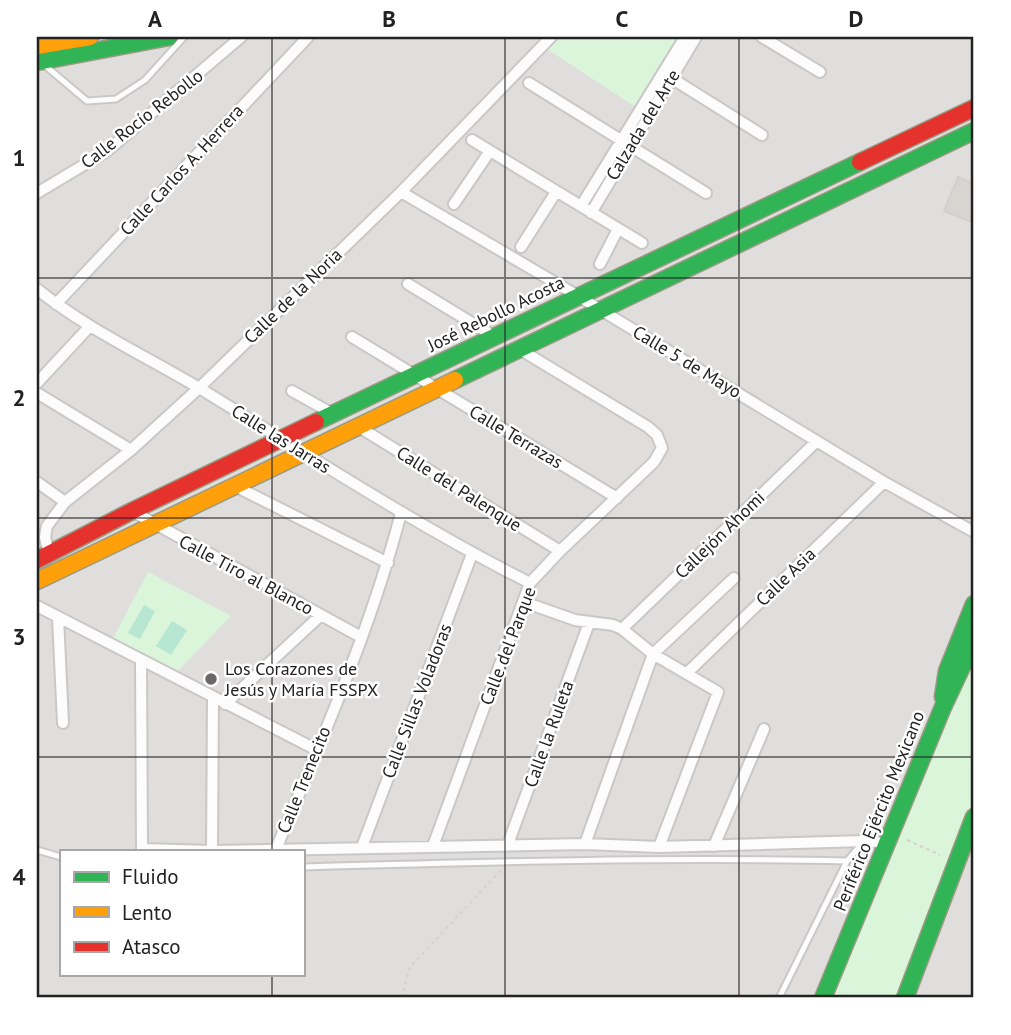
<svg xmlns="http://www.w3.org/2000/svg" width="1011" height="1035" viewBox="0 0 1011 1035" font-family="'PT Sans',sans-serif">
<rect width="100%" height="100%" fill="#f0eeeb"/>
<path fill="#dfdedc" fill-rule="evenodd" d="M37,37h937v961h-937zM61,851h242v123h-242z"/>
<path fill="#daf5da" d="M559,37h123l-45,71 -90,-59z
M148,572l83,44 -58,60 -63,-32z
M974,648v164l-72,186h-73z"/>
<path fill="#b7e6d2" d="M144,605l11,6 -15,28 -12,-6z
M172,621l15,9 -16,25 -15,-9z"/>
<path fill="#d7d4d2" stroke="#d3d0cc" stroke-width="2" d="M958,177l16,7v39l-30,-12z"/>
<g fill="none" stroke-linecap="round" stroke-linejoin="round">
<defs>
<path id="lane" d="M42,63l45,38 29,-2 29,-19 39,-43
M37,850l24,7
M303,867c181,-5 363,-10 544,-6
M779,998l68,-137 17,-20"/>
<path id="street" d="M762,37l58,35
M665,74l97,61
M529,83l177,110
M472,140l170,103
M401,192l177,104 306,186 90,50
M37,193l70,-42 134,-114
M454,204l36,-53
M581,206l104,-169
M591,213l105,-176
M521,247l35,-55
M600,264l18,-35
M408,284l87,53
M37,289c52,42 115,70 172,105 106,65 210,133 321,189
M56,304l252,-267
M352,337l265,161
M37,383l53,-57
M292,391l41,23
M37,393l94,57
M359,427l201,124
M37,482l28,20
M237,487l151,76
M132,511l229,126
M49,554l-4,-17 2,-11 18,-24 66,-52 68,-62 202,-196 150,-155
M524,602l51,18 38,5 9,4 31,25 65,38 -59,155
M37,606l280,144
M58,618l5,105
M622,629l195,-188
M141,660l1,189 70,2 373,-7 74,3 205,-6 22,2
M687,673l197,-191
M225,704l96,-89
M508,844l81,-221
M585,844l68,-190 81,-76
M433,846l97,-263 30,-32 94,-89 8,-14 -5,-13 -9,-8 -127,-77
M714,846l50,-117
M362,847l110,-293
M276,849c46,-110 95,-220 125,-336
M212,851l1,-154"/>
<path id="fast" d="M37,62l132,-25
M455,380l519,-249
M316,422l544,-260
M943,697l4,-26 27,-67
M823,998l120,-291 31,-66
M905,998l69,-181"/>
<path id="slow" d="M37,46l53,-9
M37,581l418,-201"/>
<path id="jam" d="M860,162l114,-54
M37,560l95,-49 184,-89"/>
</defs>
<use href="#lane" stroke="#c9c8c7" stroke-width="9"/>
<use href="#street" stroke="#c9c8c7" stroke-width="14"/>
<use href="#fast" stroke="#999a82" stroke-width="19"/>
<use href="#slow" stroke="#999a82" stroke-width="19"/>
<use href="#jam" stroke="#999a82" stroke-width="19"/>
<path stroke="#dccecd" stroke-width="2" stroke-dasharray="3.5 3.5" stroke-linecap="butt" d="M907,840l33,15
M403,998v-6l7,-25 91,-97"/>
<use href="#lane" stroke="#fdfcfc" stroke-width="5"/>
<use href="#street" stroke="#fdfcfc" stroke-width="10"/>
<use href="#fast" stroke="#30b455" stroke-width="16"/>
<use href="#slow" stroke="#ff9f0a" stroke-width="16"/>
<use href="#jam" stroke="#e5322d" stroke-width="16"/>
</g>
<path fill="none" stroke="#222" stroke-width="2" stroke-opacity="0.55" d="M272,37v814M505,37v961M739,37v961M37,278h937M37,518h937M37,757h937M272,974v24"/>
<circle fill="#6a6968" stroke="#fff" stroke-width="2.5" cx="211" cy="679" r="7"/>
<g text-anchor="middle" stroke-width="5" stroke-linejoin="round" paint-order="stroke">
<g font-size="18" fill="#222" stroke="#fff">
<text transform="translate(142 119) rotate(-38)" y="6">Calle Rocío Rebollo</text>
<text transform="translate(643 125) rotate(-59)" y="6">Calzada del Arte</text>
<text transform="translate(182 170) rotate(-47)" y="6">Calle Carlos A. Herrera</text>
<text transform="translate(293 296) rotate(-44)" y="6">Calle de la Noria</text>
<text transform="translate(496 314) rotate(-26)" y="6">José Rebollo Acosta</text>
<text transform="translate(687 362) rotate(31)" y="6">Calle 5 de Mayo</text>
<text transform="translate(516 437) rotate(31)" y="6">Calle Terrazas</text>
<text transform="translate(281 439) rotate(32)" y="6">Calle las Jarras</text>
<text transform="translate(459 489) rotate(32)" y="6">Calle del Palenque</text>
<text transform="translate(720 535) rotate(-44)" y="6">Callejón Ahomi</text>
<text transform="translate(246 575) rotate(28)" y="6">Calle Tiro al Blanco</text>
<text transform="translate(786 577) rotate(-44)" y="6">Calle Asia</text>
<text transform="translate(508 646) rotate(-69)" y="6">Calle del Parque</text>
<text transform="translate(417 701) rotate(-69)" y="6">Calle Sillas Voladoras</text>
<text transform="translate(549 734) rotate(-70)" y="6">Calle la Ruleta</text>
<text transform="translate(304 780) rotate(-68)" y="6">Calle Trenecito</text>
<text transform="translate(879 811) rotate(-68)" y="6">Periférico Ejército Mexicano</text>
</g>
<g font-size="18" fill="#222" stroke="#fff" text-anchor="start">
<text x="225" y="675">Los Corazones de<tspan x="225" dy="21">Jesús y María FSSPX</tspan></text>
</g>
</g>
<rect width="1011" height="1035" fill="none" stroke="#ffffff" stroke-width="77"/>
<rect x="60" y="850" width="245" height="126" fill="#ffffff" stroke="#a7a7a7" stroke-width="2"/>
<rect x="74" y="872" width="35" height="10" fill="#30b455" stroke="#a7a7a7" stroke-width="2"/>
<text x="122" y="884" font-size="21" fill="#222222">Fluido</text>
<rect x="74" y="907" width="35" height="10" fill="#ff9f0a" stroke="#a7a7a7" stroke-width="2"/>
<text x="122" y="920" font-size="21" fill="#222222">Lento</text>
<rect x="74" y="942" width="35" height="10" fill="#e5322d" stroke="#a7a7a7" stroke-width="2"/>
<text x="122" y="954" font-size="21" fill="#222222">Atasco</text>
<rect x="38" y="38" width="934" height="958" fill="none" stroke="#222" stroke-width="2.5"/>
<g font-size="23" text-anchor="middle" font-weight="bold" fill="#222">
<text x="155" y="27">A</text>
<text x="389" y="27">B</text>
<text x="622" y="27">C</text>
<text x="856" y="27">D</text>
<text x="19" y="166">1</text>
<text x="19" y="406">2</text>
<text x="19" y="645">3</text>
<text x="19" y="885">4</text>
</g>
</svg>
